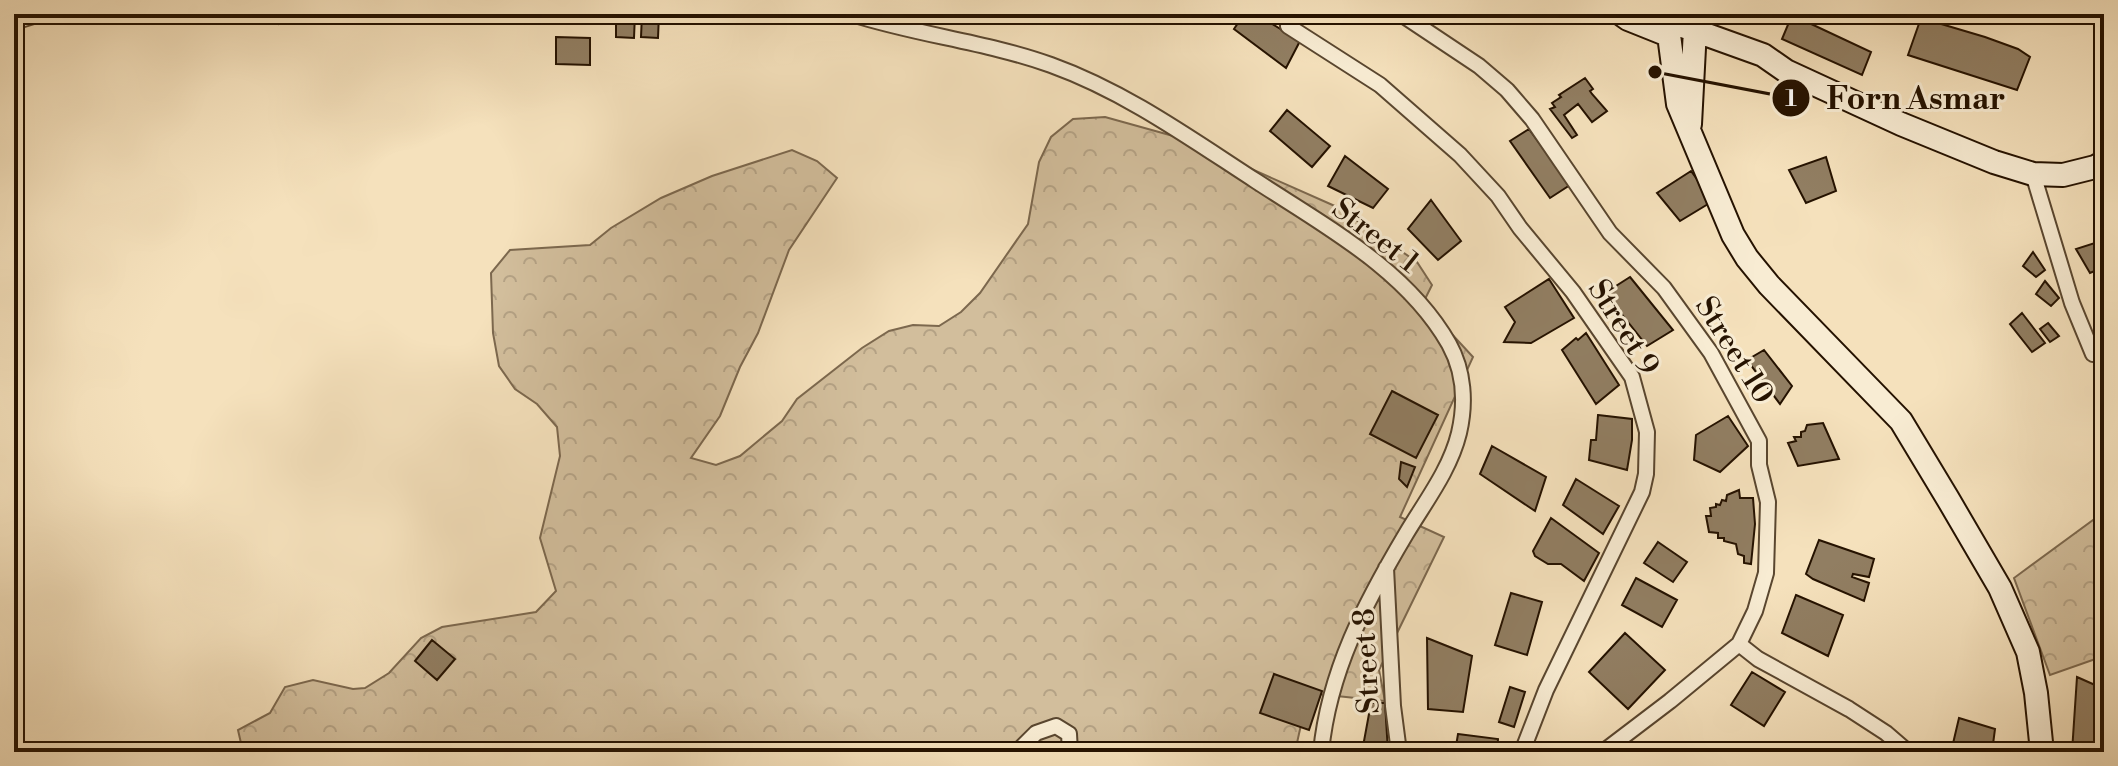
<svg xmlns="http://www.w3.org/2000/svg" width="2118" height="766" viewBox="0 0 2118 766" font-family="'Libre Bodoni',serif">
<defs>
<pattern id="forest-crowns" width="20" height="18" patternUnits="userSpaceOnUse" patternTransform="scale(2)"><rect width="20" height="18" fill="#d2be9c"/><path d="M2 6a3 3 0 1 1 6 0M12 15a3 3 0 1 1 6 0" fill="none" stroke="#b4a285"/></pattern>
</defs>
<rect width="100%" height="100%" fill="#f5e1bc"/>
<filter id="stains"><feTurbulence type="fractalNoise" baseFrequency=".0025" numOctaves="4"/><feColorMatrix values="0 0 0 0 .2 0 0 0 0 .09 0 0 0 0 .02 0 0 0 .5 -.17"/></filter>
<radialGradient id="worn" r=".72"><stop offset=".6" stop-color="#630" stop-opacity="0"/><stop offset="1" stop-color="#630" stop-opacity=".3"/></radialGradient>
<path fill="url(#forest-crowns)" stroke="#7c684e" stroke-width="2" d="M1105,117l79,22 153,68 80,55 15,23 -9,18 50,54 -73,160 44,20 -65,133 6,31 -77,-8 -13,59h-1052l-5,-22 32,-17 15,-26 28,-7 40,9 12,-1 24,-15 32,-35 21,-11 94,-15 20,-21 -16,-53 20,-82 -3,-29 -20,-23 -22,-15 -16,-23 -6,-33 -2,-60 19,-23 80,-5 21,-17 50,-30 51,-22 80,-26 25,11 20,17 -48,72 -31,83 -18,34 -20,49 -29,42 25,7 24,-9 42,-35 15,-22 65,-51 27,-17 24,-6 26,1 22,-14 19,-19 48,-69 11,-62 12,-25 22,-18z
M2104,512v144l-54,19 -36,-97z"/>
<path fill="#917e62" stroke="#251200" stroke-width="2" d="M274,14h24l-19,10z
M616,14h19l-1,24 -18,-1z
M642,14h17l-1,24 -17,-1z
M1244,14h12l44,27 -14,27 -52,-39z
M1792,15l79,37 -9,23 -80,-36z
M1921,18l64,19 33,12 12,8 -13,33 -109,-35z
M556,37l34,1v27l-34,-1z
M1585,78l8,11 -3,2 2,3 15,17 -15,11 -14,-18 -14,11 13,20 -5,3 -22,-29 5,-2 -3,-4 9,-6 -2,-2z
M1287,110l43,36 -18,21 -42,-36z
M1529,129l41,56 -20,13 -40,-57z
M1345,156l43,33 -15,19 -45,-22z
M1826,157l10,34 -30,12 -17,-33z
M1691,171l22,30 -33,20 -23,-28z
M1431,200l30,41 -23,19 -30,-31z
M2104,240v27l-14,6 -14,-24z
M2033,252l12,18 -9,7 -13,-11z
M1630,277l43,53 -26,16 -42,-53z
M1549,279l25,39 -43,25 -27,-1 11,-20 -10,-15z
M2045,281l14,17 -8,8 -15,-12z
M2022,313l23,30 -13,9 -22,-28z
M2048,323l11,13 -9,6 -10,-13z
M1586,333l33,52 -23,19 -34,-54 14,-12 2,2z
M1764,350l28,36 -12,18 -33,-44z
M1392,391l46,24 -22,43 -46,-24z
M1598,415l34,4v21l-5,30 -38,-10 2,-20h5z
M1728,416l20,30 -28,26 -26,-12 2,-25z
M1823,423l16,36 -41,7 -10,-23 8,-2 -2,-4h7v-5l4,-1 2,-6z
M1492,446l54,31 -11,34 -55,-37z
M1401,462l14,5 -8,20 -8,-8z
M1576,479l43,27 -16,28 -40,-29z
M1739,490l1,8h13l2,26 -4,40 -7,-1v-7l-6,-2 -2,-10 -12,-3v-3h-6v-5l-9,-1 -3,-16h5l-1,-8 6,-1v-3l4,1 2,-5 4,1 1,-6z
M1551,518l48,35 -15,28 -23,-17h-13l-13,-8 -2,-5z
M1819,540l55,19 -5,18 -16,-3 -1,3 17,6 -5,18 -51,-22 -7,-5z
M1658,542l29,20 -14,20 -29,-19z
M1636,578l41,22 -15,27 -40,-22z
M1511,593l31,9 -15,53 -32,-10z
M1796,595l47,20 -15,41 -46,-23z
M1625,633l40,37 -37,39 -39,-37z
M1427,638l45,18 -9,56 -35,-3z
M432,640l23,19 -18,21 -22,-19z
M1752,672l33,20 -21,34 -33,-21z
M1274,674l48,17 -13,39 -49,-17z
M2077,677l27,12v63h-32z
M1510,687l15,5 -11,35 -15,-5z
M1371,703h14l3,49h-26z
M1959,718l36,11 -3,23h-41z
M1458,734l40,5 -1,13h-42z"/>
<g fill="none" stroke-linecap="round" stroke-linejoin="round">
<defs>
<path id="minor" d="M852,14c65,21 135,28 199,51 75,27 140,74 205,116 69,45 151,89 193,163 15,27 17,59 10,89 -9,37 -34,69 -53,101 -41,69 -77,137 -85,218
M1401,14l78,52 28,24 25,29 78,114 54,55 47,65 48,88v24l9,37 -2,71 -11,38 -16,33 -69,57 -67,51
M14,22l26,-8
M1288,26l92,59 80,70 38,41 22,32 53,64 59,85 15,55 -1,42 -4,18 -96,198 -24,62
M2033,174l39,129 21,51
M1386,568l7,138 6,46
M1739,644l19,15 91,50 37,24 22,19
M1017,752l19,-19 20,-7 13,8 1,18"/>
<path id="secondary" d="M1621,14l7,5 35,14
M1649,14l114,41 23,16 115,53 93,38 39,12 30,1 32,-8 9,-5
M1672,23l-3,12 9,69 55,131 14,23 22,27 132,136 47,78 52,89 28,64 8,41 6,59
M1690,124l5,-95"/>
</defs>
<use href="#minor" stroke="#59462f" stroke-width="18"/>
<use href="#secondary" stroke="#251200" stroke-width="26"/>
<use href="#minor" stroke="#f8ecd3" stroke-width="14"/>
<use href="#secondary" stroke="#f8ecd3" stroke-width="22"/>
</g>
<g text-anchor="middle" stroke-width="6" stroke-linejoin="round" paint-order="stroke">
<g font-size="30" fill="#251200" stroke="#f8ecd3">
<text transform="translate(1376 235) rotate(38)" y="10">Street 1</text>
<text transform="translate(1624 327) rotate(58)" y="10">Street 9</text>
<text transform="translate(1735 350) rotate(58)" y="10">Street 10</text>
<text transform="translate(1366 661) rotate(-93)" y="10">Street 8</text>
</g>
</g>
<path fill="none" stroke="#251200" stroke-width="3" d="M1655 72L1791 98"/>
<g fill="#251200" stroke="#f8ecd3" stroke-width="3">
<circle cx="1655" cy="72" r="8"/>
<circle cx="1791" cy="98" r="20"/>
</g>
<g font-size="24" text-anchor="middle" font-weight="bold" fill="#fff">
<text x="1791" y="106">1</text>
</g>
<g font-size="32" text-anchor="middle" font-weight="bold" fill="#251200" stroke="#f8ecd3" stroke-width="6" stroke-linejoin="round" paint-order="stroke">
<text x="1916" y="109">Forn Asmar</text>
</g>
<rect width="2118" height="766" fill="none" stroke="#f5e1bc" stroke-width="48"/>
<rect x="16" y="16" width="2086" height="734" fill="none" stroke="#251200" stroke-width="4"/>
<rect x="24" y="24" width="2070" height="718" fill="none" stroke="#251200" stroke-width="2"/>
<rect width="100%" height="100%" filter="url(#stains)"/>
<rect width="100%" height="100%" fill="url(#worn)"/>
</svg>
